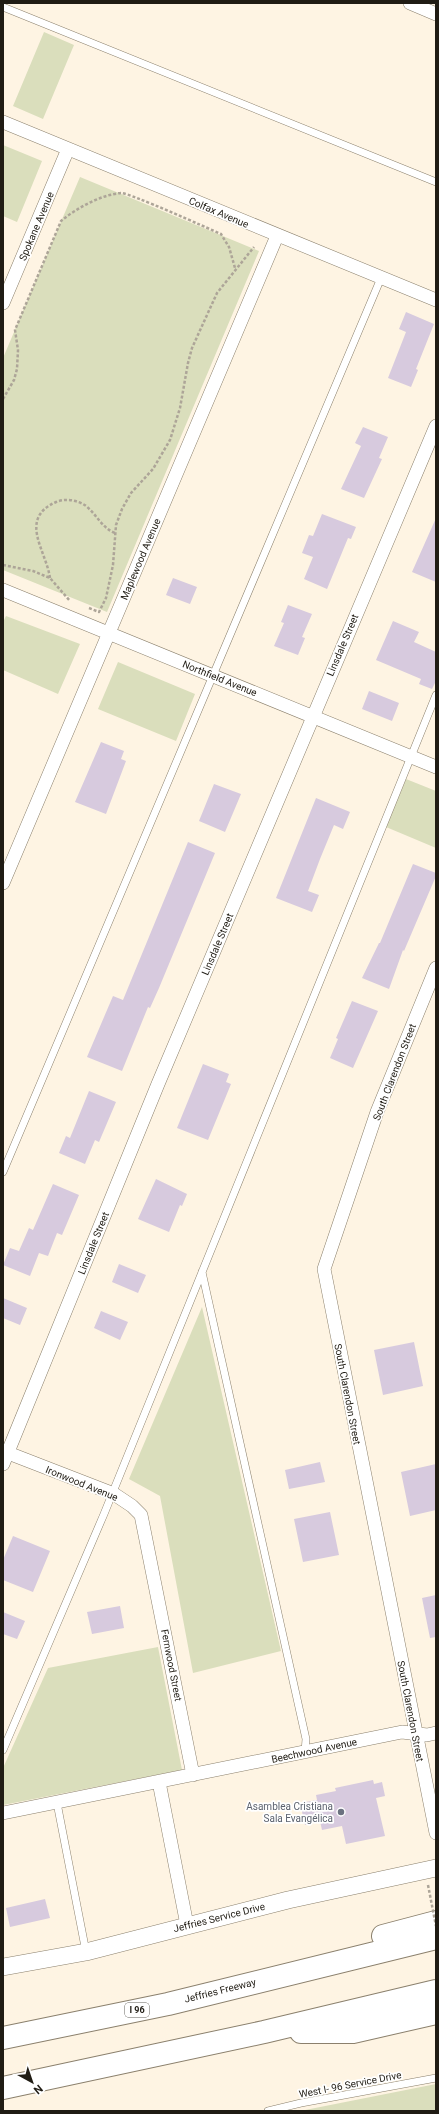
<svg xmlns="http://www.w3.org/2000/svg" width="439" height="2114" viewBox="0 0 439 2114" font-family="Roboto,sans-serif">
<rect width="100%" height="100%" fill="#fef4e3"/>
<path fill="#dadebc" d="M44,32l30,13 -31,74 -30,-13z
M3,145l39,16 -25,61 -14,-6z
M80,177l179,74 -152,361 -104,-42v-212z
M6,616l74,28 -22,50 -55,-24v-48z
M118,662l77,32 -19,47 -78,-32z
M406,779l30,12v57l-50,-21z
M202,1307l79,344 -88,22 -33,-177 -31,-17z
M158,1647l24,123 -179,35v-37l45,-100z
M436,2084v27h-136z"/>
<path fill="#d7cade" d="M406,312l28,12 -18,45 2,1 -7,17 -23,-9 18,-46 -7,-3z
M363,427l25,10 -9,21 3,1 -18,39 -23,-9 20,-43 -6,-3z
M322,514l34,13 -5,12 -3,-1 -21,51 -23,-10 9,-22 -11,-4 7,-18 4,1z
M436,518v64l-24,-10z
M173,578l24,9 -7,17 -24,-9z
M288,605l24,9 -10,23 3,1 -7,17 -24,-9 10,-23 -3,-1z
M393,621l26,11 -5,10 22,10v29l-4,8 -13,-5 2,-5 -45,-19z
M369,691l30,12 -7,18 -30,-12z
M101,742l23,9 -3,8 5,2 -20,53 -31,-12z
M214,784l27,10 -16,38 -26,-11z
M316,798l34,14 -7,17 -9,-4 -14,34 -12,32 11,4 -7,17 -36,-14z
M188,842l27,11 -56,135 -9,20 -2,-1 -26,64 -35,-14 26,-61 10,4z
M413,864l23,9v3l-32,75 -1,-1 -14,39 -27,-11 17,-35h1z
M352,1001l26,10 -25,57 -23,-10 8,-19 -2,-1z
M203,1064l26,10 -3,8 5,2 -23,56 -31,-12z
M89,1091l27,11 -17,40 -4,-2 -10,24 -26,-11 7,-17 4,2z
M156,1179l31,15 -5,12 -2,-1 -11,27 -31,-13z
M53,1184l26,11 -17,40 -5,-2 -9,23 -9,-3 -9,23 -27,-11 7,-17 9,3 10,-23 4,2z
M119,1264l27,11 -8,18 -26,-11z
M3,1298l24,10 -7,17 -17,-7z
M101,1311l27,11 -8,18 -26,-12z
M414,1342l9,44 -40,9 -9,-45z
M320,1462l5,20 -36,7 -4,-19z
M436,1464v46l-26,6 -9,-44z
M330,1512l9,43 -36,7 -9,-43z
M13,1536l37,15 -17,41 -30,-12v-20z
M436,1595v42l-6,1 -8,-40z
M120,1606l4,22 -32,6 -5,-22z
M3,1612l22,9 -8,18 -14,-5z
M373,1780l1,4 8,-2 3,14 -9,2 9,38 -39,8 -4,-18 -20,4 -2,-9 -15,4 -5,-22 17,-3 -1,-5 20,-4 -1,-3z
M45,1899l5,19 -40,9 -4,-19z"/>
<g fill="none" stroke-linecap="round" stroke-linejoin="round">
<defs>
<path id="service" d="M3,7l433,175
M3,1172l378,-894
M202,1272l104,467 -1,13
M3,1750l101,-236 332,-819
M57,1803l29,149
M268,2111l33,-8 135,-25"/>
<path id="minor" d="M410,3l26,11
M3,122l433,178
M3,303l65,-154
M3,590l433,177
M3,883l274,-647
M436,968l-59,144 -53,157 112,564
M3,1451l111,43 18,12 9,9 52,260
M3,1464l155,-380 278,-658
M159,1782l28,143
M3,1813l399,-81 25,3 9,-2"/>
<path id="tertiary" d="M3,1967l83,-15 202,-52 148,-32"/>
<path id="motorway" d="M383,1936l53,-14
M301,2032h52l83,-19
M3,2038l165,-34 268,-66
M3,2088l261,-56 172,-41"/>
</defs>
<use href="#service" stroke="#8b806d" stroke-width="8"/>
<use href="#minor" stroke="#8b806d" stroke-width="14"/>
<use href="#tertiary" stroke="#8b806d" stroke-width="18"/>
<use href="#motorway" stroke="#8b806d" stroke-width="24"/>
<path stroke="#ada598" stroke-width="2.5" stroke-dasharray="3 2" stroke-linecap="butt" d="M3,399l11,-19 3,-11 1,-19 -3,-20 46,-109c16,-13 39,-26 60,-28 9,0 86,35 100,41l8,13 6,21
M3,565l30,6 17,7 20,23
M50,578c-4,-28 -32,-59 6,-76 9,-4 22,-2 30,4 11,9 16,22 29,27
M89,608l10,4 7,-14 7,-33 3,-40 6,-16 9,-16 22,-24 17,-29 10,-32 8,-45 4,-15 25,-55 37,-46"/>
<use href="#service" stroke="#fff" stroke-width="7"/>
<use href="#minor" stroke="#fff" stroke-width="13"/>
<use href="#tertiary" stroke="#fff" stroke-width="17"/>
<use href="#motorway" stroke="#fff" stroke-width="22"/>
<path stroke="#ada598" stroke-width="2.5" stroke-dasharray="3 2" stroke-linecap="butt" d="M428,1885l8,41"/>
</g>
<circle fill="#6b7280" stroke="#fff" stroke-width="1.5" cx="341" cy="1812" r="4"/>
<g text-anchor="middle" stroke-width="3.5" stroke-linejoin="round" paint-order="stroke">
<rect fill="#fff" stroke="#63605a" stroke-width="1" x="125" y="2003" width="24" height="14" rx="3"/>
<g font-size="9" font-weight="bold" fill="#201c14">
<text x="137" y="2013">I 96</text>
</g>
<g font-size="10" fill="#201c14" stroke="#fff">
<text transform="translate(219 212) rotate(23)" y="4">Colfax Avenue</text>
<text transform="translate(36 226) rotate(-67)" y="4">Spokane Avenue</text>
<text transform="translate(140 559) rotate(-67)" y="4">Maplewood Avenue</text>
<text transform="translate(342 645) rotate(-67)" y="4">Linsdale Street</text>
<text transform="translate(220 678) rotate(22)" y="4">Northfield Avenue</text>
<text transform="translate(217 944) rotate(-67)" y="4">Linsdale Street</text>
<text transform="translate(394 1072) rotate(-69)" y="4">South Clarendon Street</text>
<text transform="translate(93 1243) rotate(-68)" y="4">Linsdale Street</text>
<text transform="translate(348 1394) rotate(79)" y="4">South Clarendon Street</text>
<text transform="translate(82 1483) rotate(22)" y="4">Ironwood Avenue</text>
<text transform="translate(172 1665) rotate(79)" y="4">Fernwood Street</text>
<text transform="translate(411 1711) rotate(79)" y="4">South Clarendon Street</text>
<text transform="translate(314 1750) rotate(-12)" y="4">Beechwood Avenue</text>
<text transform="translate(219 1917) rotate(-14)" y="4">Jeffries Service Drive</text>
<text transform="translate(220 1990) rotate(-14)" y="4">Jeffries Freeway</text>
<text transform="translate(350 2084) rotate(-11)" y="4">West I- 96 Service Drive</text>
</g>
<g font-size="10" fill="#5b616d" stroke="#fff" text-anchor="end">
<text x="333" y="1810">Asamblea Cristiana<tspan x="333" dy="12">Sala Evangélica</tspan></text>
</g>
</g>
<rect width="439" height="2114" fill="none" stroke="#201c14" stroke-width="8"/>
<g transform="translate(32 2082) rotate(140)" stroke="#ffffff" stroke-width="3" paint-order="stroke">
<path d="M0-3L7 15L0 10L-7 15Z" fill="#201c14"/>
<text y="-6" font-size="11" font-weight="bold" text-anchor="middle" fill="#201c14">N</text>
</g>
</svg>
